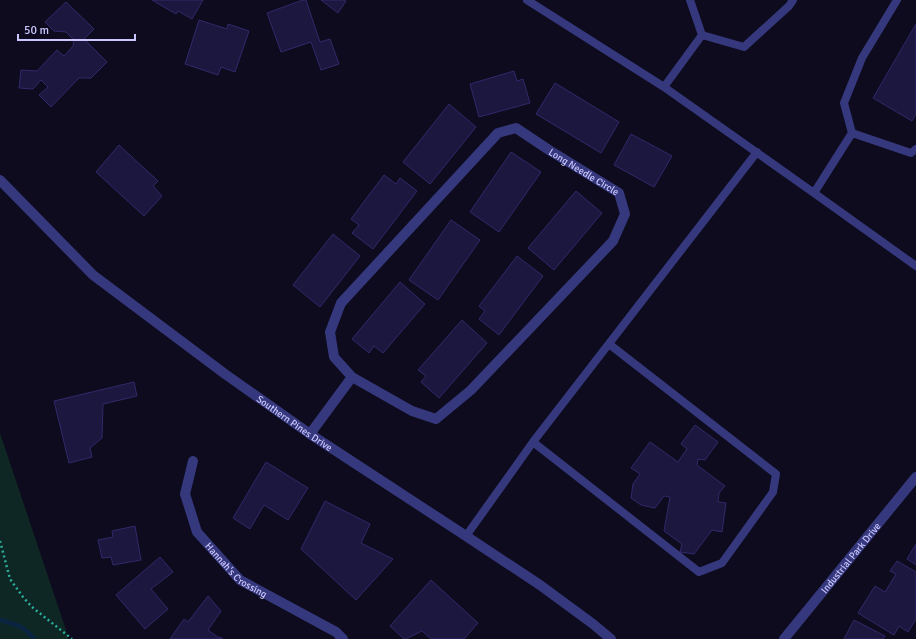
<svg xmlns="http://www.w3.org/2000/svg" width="916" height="639" viewBox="0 0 916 639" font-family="Signika,sans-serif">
<rect width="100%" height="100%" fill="#0d0b1d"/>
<path fill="#0e2724" d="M0,433l66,197 2,9h-68z"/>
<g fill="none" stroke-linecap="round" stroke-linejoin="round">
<path stroke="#0b2442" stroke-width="4.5" d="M0,620c15,5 24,5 34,19"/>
</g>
<path fill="#1c173e" stroke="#31296b" d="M152,0h51l-11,19 -14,-8 -2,3z
M303,0h3l14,42 10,-3 9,25 -18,6 -10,-28 -30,10 -14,-39z
M321,0h23l2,1 -8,12z
M66,2l28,27 -10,10 23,23 -16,16h-12l-28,29 -12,-12 9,-8 -7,-7 -8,9 -14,-1 2,-18 16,1 20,-21 7,6 9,-10 1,-6 -8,-8 -12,-1 -9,-9z
M199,20l28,9 1,-5 21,7 -14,41 -14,-5 -3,8 -33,-11z
M916,24v90l-4,7 -39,-23z
M514,71l3,10 6,-2 7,24 -51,14 -9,-33z
M555,83l64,39 -18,31 -65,-39z
M449,104l27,23 -46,57 -27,-22z
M631,134l41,22 -18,31 -40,-22z
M119,145l39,36 -5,5 9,10 -18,20 -48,-44z
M511,152l30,20 -42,60 -29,-20z
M384,175l12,9 4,-6 17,13 -44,58 -21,-16 7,-8 -8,-6z
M576,191l26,22 -48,57 -26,-22z
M451,220l29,20 -42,60 -29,-20z
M333,234l27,22 -40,51 -27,-22z
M517,256l26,20 -44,59 -20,-16 6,-8 -6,-5z
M400,282l25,22 -42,49 -9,-7 -5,7 -17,-14z
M462,320l25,23 -48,55 -18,-16 5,-6 -8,-6z
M134,382l3,14 -34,8 -1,34 -12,10 2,9 -23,6 -15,-62z
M695,425l23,17 -13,18 -7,-1 -1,6 28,21 -6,7 -1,9 8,1 -4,29 -10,-2 -18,24 -14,-2 2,-8 -18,-13 6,-34 -6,-1 -9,12 -14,-3 -10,-7 2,-14 7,-10 -9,-6 19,-26 28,20 9,-13 -6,-5z
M266,462l42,26 -20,32 -24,-15 -14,24 -17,-11z
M325,501l45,23 -9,19 32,16 -37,41 -55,-51z
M135,526l6,34 -28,5 -2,-8 -9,1 -4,-18 15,-3 -1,-6z
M916,544v21l-9,-6z
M160,557l13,15 -22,17 17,20 -23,20 -29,-34z
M897,561l19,11v47l-8,13 -9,-6 -5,9 -36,-22 17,-27 10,6 11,-18 -6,-3z
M431,580l47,43 -14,16h-33l-9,-8 -16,8h-2l-14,-13z
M208,596l13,15 -13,19 11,8 1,-1 3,2h-53l14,-20 4,3z
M854,620l31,16 -2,3h-39z"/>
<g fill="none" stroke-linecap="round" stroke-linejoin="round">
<path stroke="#2baf9d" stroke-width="2.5" stroke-dasharray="2 3" stroke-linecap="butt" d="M0,541l10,38 13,18 9,10 40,32"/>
<path stroke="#36387d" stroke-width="8" d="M527,0l137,87 150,106 102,73
M690,0l12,35
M702,35l42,12 45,-41 4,-6
M664,87l38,-52
M852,133l59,20 5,-4
M814,193l38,-60 -8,-30 18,-45 35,-58
M533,442l166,130 23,-9 51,-71 3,-18 -167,-130
M466,536l67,-94 224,-290"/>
<g stroke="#36387d" stroke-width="10">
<path id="s1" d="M0,180l93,95 132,99 85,60 156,102 74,49 53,39 18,15"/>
<path id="s2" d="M310,434l42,-57 -18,-20 -4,-25 11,-29 157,-170 18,-5 33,22 70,43 6,21 -12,27 -142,149 -35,29 -24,-8 -60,-34"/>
<path id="s3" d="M193,461l-8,33 12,38 43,48 96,52 7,7"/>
</g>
<path stroke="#36387d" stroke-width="10" id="s4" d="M784,639l132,-162"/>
</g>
<g text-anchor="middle" stroke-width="4" stroke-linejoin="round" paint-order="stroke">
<g font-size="10" fill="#cac7ff" stroke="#0d0b1d">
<text dy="4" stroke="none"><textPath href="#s2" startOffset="485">Long Needle Circle</textPath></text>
<text dy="4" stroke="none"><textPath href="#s1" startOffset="383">Southern Pines Drive</textPath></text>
<text dy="4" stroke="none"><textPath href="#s4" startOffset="105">Industrial Park Drive</textPath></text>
<text dy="4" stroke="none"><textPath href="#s3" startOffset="129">Hannah's Crossing</textPath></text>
</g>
</g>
<path d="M18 34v6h117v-6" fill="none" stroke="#cac7ff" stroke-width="2"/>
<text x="24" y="34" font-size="12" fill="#cac7ff" stroke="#0d0b1d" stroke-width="3" paint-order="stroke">50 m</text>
</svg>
